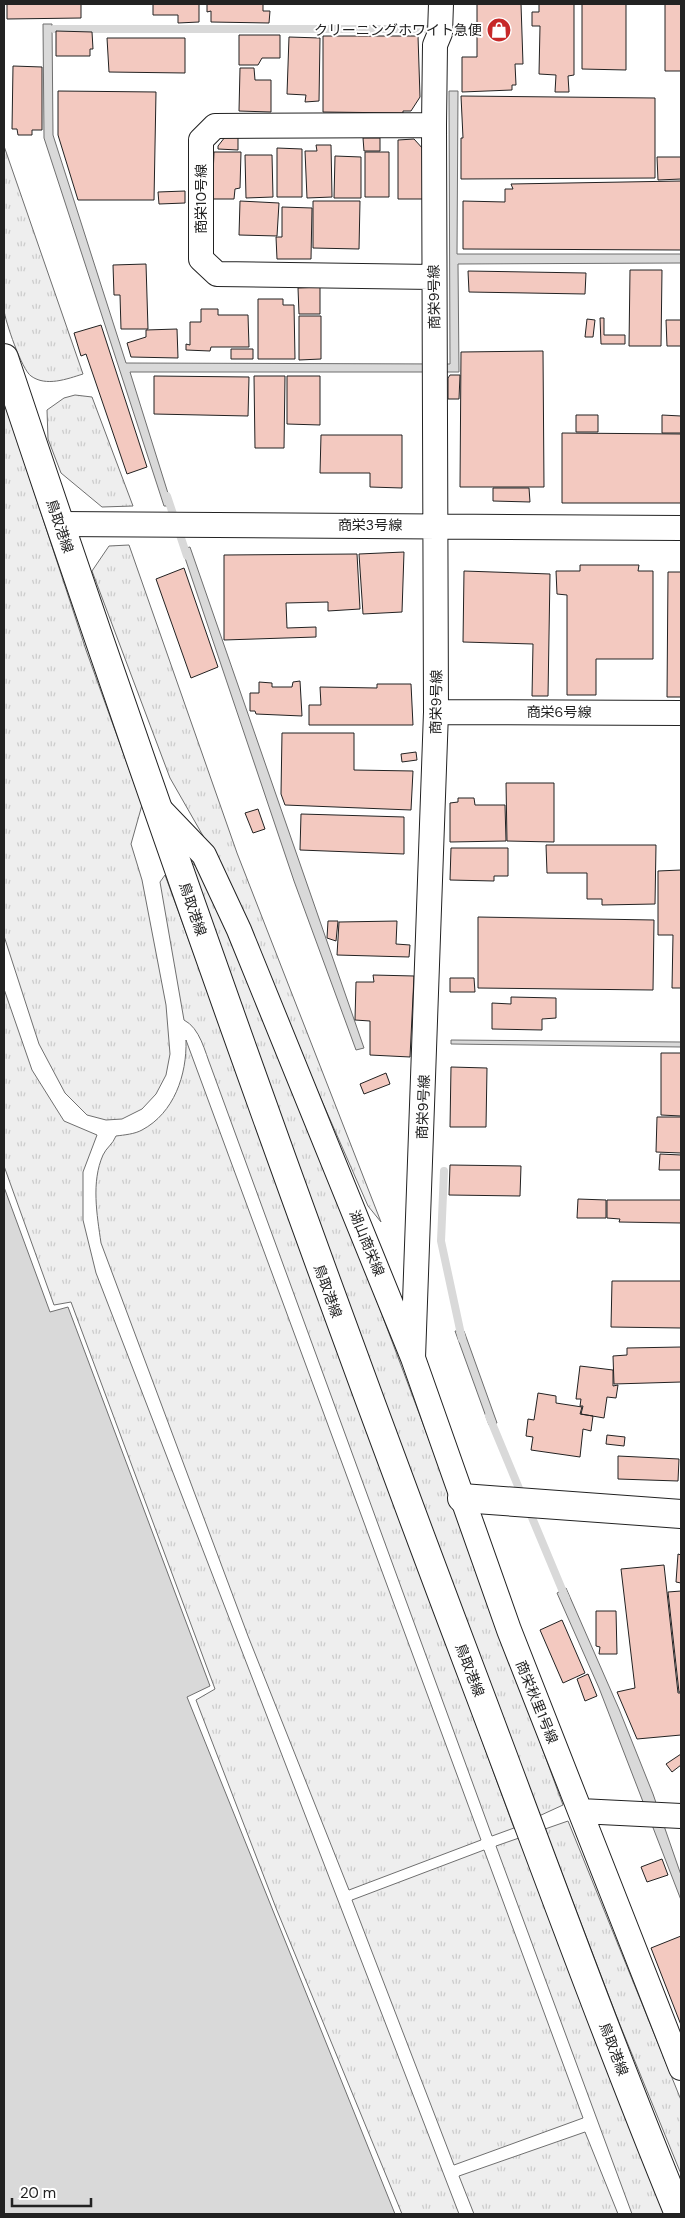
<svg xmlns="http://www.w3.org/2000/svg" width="685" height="2218" viewBox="0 0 685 2218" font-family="'DM Sans','Noto Sans JP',sans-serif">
<defs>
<pattern id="grass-tufts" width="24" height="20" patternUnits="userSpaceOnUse" patternTransform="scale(1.25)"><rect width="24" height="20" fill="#eee"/><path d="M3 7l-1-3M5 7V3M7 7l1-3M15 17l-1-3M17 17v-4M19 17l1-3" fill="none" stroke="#ccc"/></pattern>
</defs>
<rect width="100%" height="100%" fill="#fff"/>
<path fill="url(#grass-tufts)" stroke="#6f6f6f" d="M4,146l79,228c-16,5 -37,13 -52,2 -9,-6 -26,-55 -27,-66 -4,-53 0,-111 0,-164z
M75,395l17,2 41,109 -31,1 -41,-34 -13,-34 -1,-29 17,-12z
M4,400l82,250 56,155 -11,39 11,36 15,78 9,47 4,49 -4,21 -10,19 -14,15 -20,10 -16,1 -19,-5 -22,-22 -26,-49 -35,-108z
M129,545l108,308 144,369 -13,-16 -154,-351 -44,-77 -78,-207 17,-25z
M185,857l13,11 25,49 129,318 79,210 132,360 -24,11 -214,-571z
M165,875l349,953 -22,8 -281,-769c-6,-15 -11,-39 -27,-47l-24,-138z
M4,989l28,81 32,51 33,14 -14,37v48l13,53 363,941h-57l-126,-306 -80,-208 19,-11 -144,-387 -17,3 -50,-139z
M186,1040l295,800 -132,50 -101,-254 -147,-393c-4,-28 -10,-61 2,-88 3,-7 10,-11 13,-19 8,-1 19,-2 26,-6 32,-17 45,-55 44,-90z
M568,1821l113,279v74l-63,-154 -73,-191z
M519,1838l147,376h-34l-136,-368z
M484,1850l99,268 -129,47 -102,-265z
M585,2132l33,82h-144l-15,-38z"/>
<path fill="#d9d9d9" stroke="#6f6f6f" d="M43,24h9l1,111 73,228 324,1 -1,-273h9l-1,163h224v9l-223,1 1,108h-329l42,134h-8l-120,-368z
M190,547l174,501 -8,2 -62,-169 -112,-332z
M451,1040l230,2v5l-230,-3z
M4,1187l46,125 18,-5 142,379 -23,11 208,517h-391z
M455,1331h9l33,92 -8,2z
M566,1588l53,121 34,85 28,81v25l-82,-212 -42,-95z"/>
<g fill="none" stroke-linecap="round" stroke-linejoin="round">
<path stroke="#d9d9d9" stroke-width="8" d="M54,29h378
M167,496l20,60
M444,1171l-3,70 21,98
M489,1416l34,82
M528,1508l38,91"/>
</g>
<path fill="#f3c9c0" stroke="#222" d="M7,4h74v14l-74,1z
M153,4h46v18l-21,1v-8h-25z
M207,4h56v7h7l-1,12 -58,-1v-11l-4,1z
M477,4h44l2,60h-8l1,21h-4v5l-50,2v-35h15z
M539,4h35v71l-6,1 1,16h-14l1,-17 -17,-1 1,-48h-8v-14h7z
M582,4h44v66l-44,-1z
M665,4h16v67h-16z
M56,31l36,1 1,17h-3v7h-34z
M239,35h41v23h-18l-4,7h-19z
M323,36h95l2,61 -9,14h-8v2l-80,-1z
M289,37l31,1 -1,63 -14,1 1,-7 -19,-1z
M107,38h78v35l-76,-1z
M13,66l29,1v63h-10v5h-14l-1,-6h-5z
M240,68h14l1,12h16v32l-32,-1z
M58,91l98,1 -2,108h-76l-20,-65z
M461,96l194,2v80l-194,1v-41h2z
M225,137h13v13l-20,-1v-3z
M363,138h17v13h-16z
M414,139l10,11 -1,49h-25v-59z
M316,145h15l1,52 -25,1 -2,-47h12z
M277,148l25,1v48h-25z
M214,152h27l-1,36 -5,1 -1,10h-22z
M365,152h24v45h-24z
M245,155h27l1,42 -27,1z
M335,156l26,1v41h-27z
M657,157h24v22l-23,1z
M681,181v69l-218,-1v-48l42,1v-13h8l-2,-5z
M185,191v12l-26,1 -1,-12z
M240,201l39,2 -2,33 -38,-1z
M313,201h47l-1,48 -46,-1z
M282,207l30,1 -1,51h-34l-1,-22h6z
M146,264l2,65h-27l-1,-34h-6l-1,-30z
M630,270h32l-1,76h-32z
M468,271l118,2 -1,21 -116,-2z
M320,287v27h-21l-1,-26z
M258,299h25v6h11l1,54h-37z
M201,309h17v6h30l1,32h-38l-1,4 -24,-1v-6l4,1v-23h11z
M299,316h22v43l-22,1z
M600,318h4v17h21v9h-24z
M587,319l8,1 -2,17h-8z
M666,320h15v26h-14z
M101,325l46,142 -20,7 -41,-120 -5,2 -7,-23z
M177,329l1,29 -47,-1 -4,-14 19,-6v-7z
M231,349h22v10h-22z
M543,351l1,136h-84l1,-135z
M450,375h10l-1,24h-11v-21z
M154,376l95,1 -1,39 -94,-2z
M254,376h31l-1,72h-29z
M287,376h33v49l-33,-1z
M576,415h22v17h-22z
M662,415l19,1v17h-19z
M562,433l119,1v69h-119z
M321,435h81v53l-32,-1v-14h-50z
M493,488h36l1,14 -37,-1z
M404,552l-2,60 -39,2 -4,-60z
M357,554l3,55 -32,2v-9l-42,1 1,25 29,-1v10l-92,3v-85z
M580,565h59l-1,6h15v88h-57v36h-29v-100l-10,-1 -1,-23h24z
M184,568l34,99 -27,11 -35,-99z
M464,571l86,3 -2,122h-16l1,-52 -70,-2z
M668,572h13v125h-14z
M300,681l2,35 -46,-2 -1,-3h-5v-18h9v-11l13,1v4h20l1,-5z
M377,684h34l2,41h-104v-20h12l-1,-18 57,1z
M282,733h72v37l59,1 -2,39 -126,-5 -4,-11z
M416,752l1,8 -15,2 -1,-8z
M506,783h48v59l-47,-1z
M458,798h16l1,7h30l1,36 -56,1v-39l8,-1z
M258,809l7,20 -12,4 -8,-20z
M301,814l103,3v37l-104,-4z
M546,845h110l-1,59 -53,1v-6h-15v-26h-40z
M451,848h57v28h-14v5l-44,-1z
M681,870v118h-9l1,-53h-15v-64z
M478,917l176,3 -1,70 -175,-2z
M328,921h10l-2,20 -9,-3z
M397,921l-1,23 14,1 -1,12 -72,-2 2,-33z
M373,975l41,1 -4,81 -40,-2v-34l-15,-1 1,-38h18z
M450,978h24l1,14h-25z
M511,997l45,1v20l-14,1v11l-50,-1v-26l19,1z
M661,1053h20v63l-20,-1z
M451,1067l36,1 -1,59h-36z
M386,1073l4,11 -26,10 -4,-10z
M657,1117h24v36l-25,-1z
M660,1154l21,1v15h-22z
M450,1165l71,1 -1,30 -71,-1z
M578,1199l28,1v18h-29z
M607,1200h74v23l-62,-1 1,-3 -13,-1z
M612,1281h69v47l-70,-1z
M681,1347v35l-67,2 -1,-28 14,-1v-7z
M580,1366l33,4v16l5,-1 -2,13 -9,-1 -3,21 -23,-4 2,-8h-3l1,-7h-5z
M538,1393l18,3v7l26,4 -2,7 13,2 -2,15 -8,-2 -3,28 -49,-7 2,-13 -7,-1 2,-17 6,1z
M607,1435l18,2 -1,9 -18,-2z
M618,1456l61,3 -1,22 -60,-2z
M678,1554l3,1v28l-5,-1z
M664,1565l14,128h3v42l-44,4 -20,-47 18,-4 -14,-119z
M681,1591v101h-2l-11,-100z
M596,1611h20l1,43h-18l1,-7 -4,-1z
M562,1620l23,53 -22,10 -23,-53z
M588,1674l9,22 -12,5 -8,-22z
M681,1754v11l-9,7 -6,-8z
M662,1859l6,16 -21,7 -6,-15z
M681,1936v89l-30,-77z"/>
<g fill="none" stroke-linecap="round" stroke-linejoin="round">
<defs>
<path id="minor" d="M433,277l-216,-3 -16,-15v-119l14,-14 219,-1
M59,524l622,4
M436,712l245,1
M157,806l47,49 35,75 174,428 96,272 71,181 101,5
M413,1358l23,-646 -2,-587 1,-80 5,-12 1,-29
M580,1811l101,257"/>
<path id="tertiary" d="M462,1498l219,16"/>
<path id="primary" d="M4,358c150,449 308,894 476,1337 65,173 129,348 199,519"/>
</defs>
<use href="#minor" stroke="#222" stroke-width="26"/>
<use href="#tertiary" stroke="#222" stroke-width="30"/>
<use href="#primary" stroke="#222" stroke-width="30"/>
<use href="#minor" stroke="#fff" stroke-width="24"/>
<use href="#tertiary" stroke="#fff" stroke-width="28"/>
<use href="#primary" stroke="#fff" stroke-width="28"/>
</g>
<defs>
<symbol id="shop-disc" viewBox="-11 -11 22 22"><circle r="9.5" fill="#c62828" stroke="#fff"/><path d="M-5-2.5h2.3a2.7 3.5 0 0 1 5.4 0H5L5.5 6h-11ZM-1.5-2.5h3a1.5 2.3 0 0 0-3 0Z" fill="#fff"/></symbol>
</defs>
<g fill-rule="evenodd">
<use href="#shop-disc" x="485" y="16" width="28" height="28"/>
</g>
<g text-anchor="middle" stroke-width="4" stroke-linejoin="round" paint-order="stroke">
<g font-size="14" fill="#222" stroke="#fff" text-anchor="end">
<text x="482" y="35">クリーニングホワイト急便</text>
</g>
<g font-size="14" fill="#222" stroke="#fff">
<text transform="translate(201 199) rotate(-90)" y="5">商栄10号線</text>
<text transform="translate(434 297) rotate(-91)" y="5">商栄9号線</text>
<text x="370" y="530">商栄3号線</text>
<text transform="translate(60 526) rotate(71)" y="5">鳥取港線</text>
<text transform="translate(436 702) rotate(-89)" y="5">商栄9号線</text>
<text x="559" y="717">商栄6号線</text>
<text transform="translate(193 909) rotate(71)" y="5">鳥取港線</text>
<text transform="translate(423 1107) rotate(-88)" y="5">商栄9号線</text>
<text transform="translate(367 1243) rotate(68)" y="5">湖山商栄線</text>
<text transform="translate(328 1291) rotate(70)" y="5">鳥取港線</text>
<text transform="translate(470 1670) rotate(69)" y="5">鳥取港線</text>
<text transform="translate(537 1702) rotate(68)" y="5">商栄秋里1号線</text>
<text transform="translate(614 2049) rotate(69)" y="5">鳥取港線</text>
</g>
</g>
<rect width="685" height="2218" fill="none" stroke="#222222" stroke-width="10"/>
<path d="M12 2198v8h79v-8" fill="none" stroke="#222222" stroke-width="2.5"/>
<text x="20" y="2198" font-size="15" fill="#222222" stroke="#ffffff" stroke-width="4" paint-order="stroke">20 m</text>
</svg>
